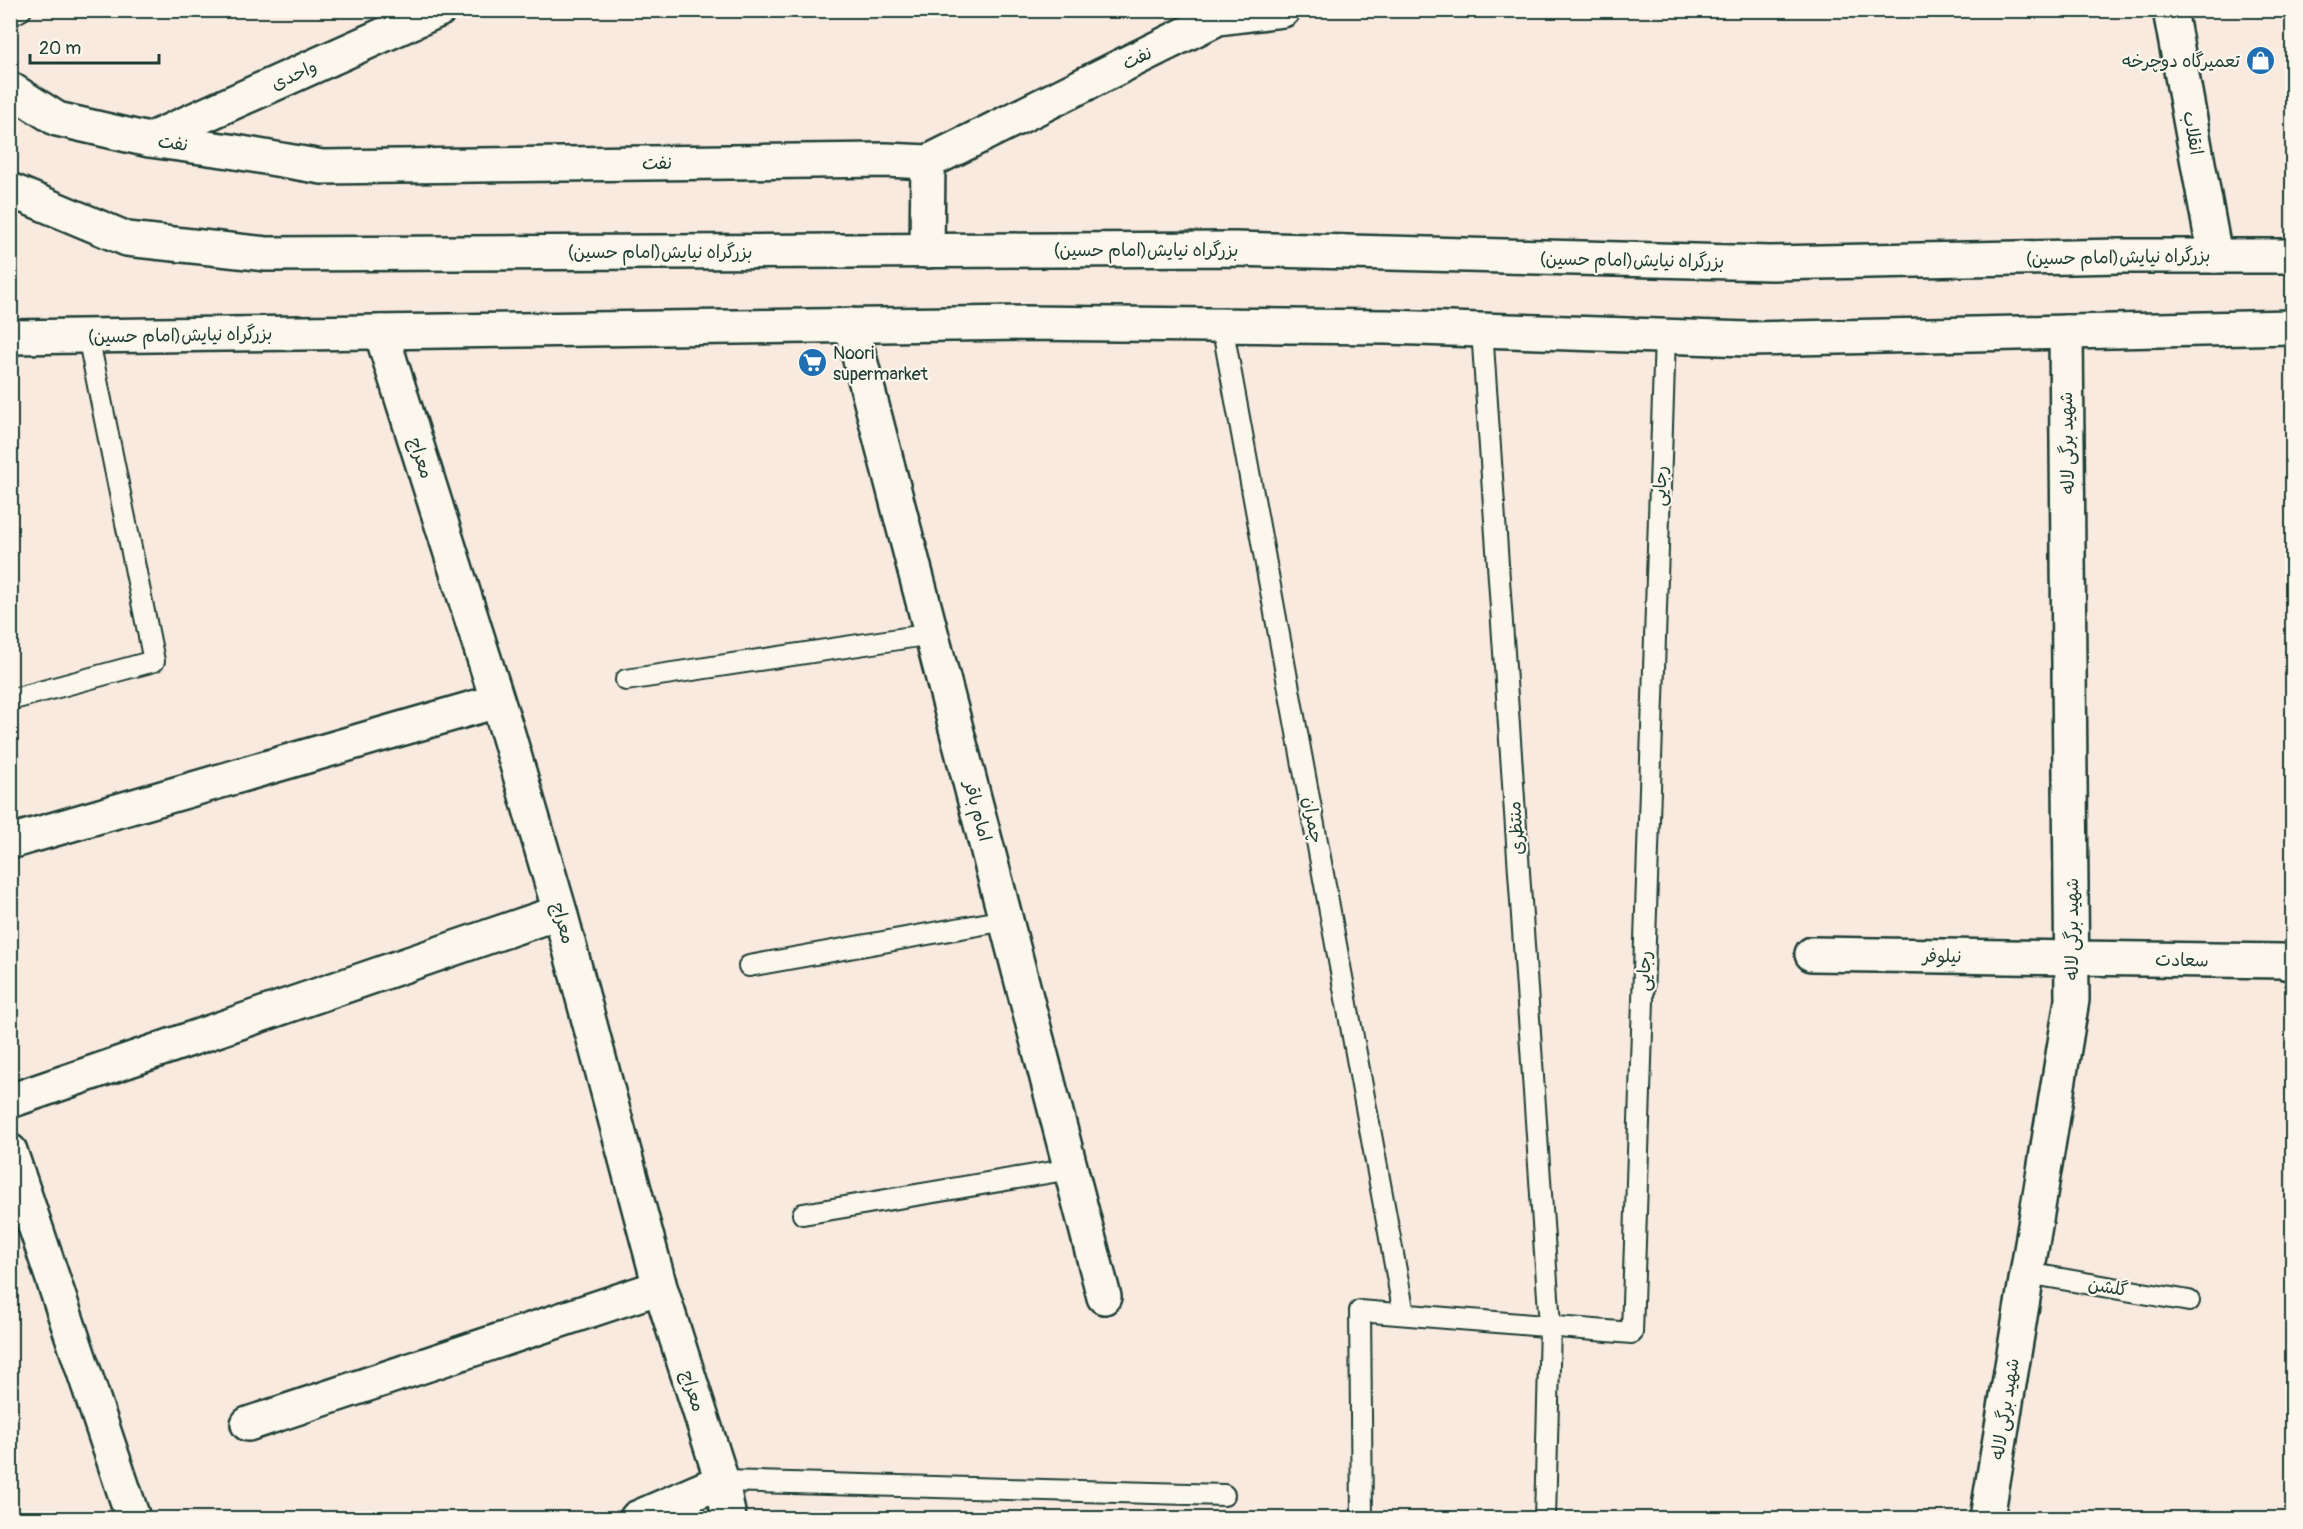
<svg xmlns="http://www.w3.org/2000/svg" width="2303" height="1529" viewBox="0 0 2303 1529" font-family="Pangolin,'Playpen Sans Arabic',sans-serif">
<rect width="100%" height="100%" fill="#f9eae0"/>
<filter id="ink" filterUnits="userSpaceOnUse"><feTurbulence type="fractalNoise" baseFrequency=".0167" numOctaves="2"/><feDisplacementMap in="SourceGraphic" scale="12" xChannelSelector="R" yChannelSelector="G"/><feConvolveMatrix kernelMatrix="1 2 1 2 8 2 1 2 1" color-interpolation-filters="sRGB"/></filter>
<g filter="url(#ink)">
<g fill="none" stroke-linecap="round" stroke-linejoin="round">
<defs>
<path id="service" d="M10,16l11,-6
M1222,325l182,989
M1482,330l68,996 -5,192
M626,680l306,-46
M10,700l144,-39 -66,-325
M749,966l257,-46
M803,1214l268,-45
M2027,1273l162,28
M722,1481l502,14
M1362,1518l-2,-207 272,22 33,-997"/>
<path id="minor" d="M2170,10l45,246
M10,89l47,30 92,21 81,11 92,16 564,-7 42,2 290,-144 65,-8
M149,140l290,-130
M927,251l1,-89
M851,325l253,972
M381,332l127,402 52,178 100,375 62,194 7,37
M10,842l487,-141
M1812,954l470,7 10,3
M10,1101l550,-189
M10,1151l123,367
M248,1424l412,-137
M637,1518l85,-37
M1987,1518l85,-518 -6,-668"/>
<path id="trunk" d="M10,190l117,49 139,15 969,-5 535,14 350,-7h172
M10,337l1014,-14 363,4 361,12 544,-12"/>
</defs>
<use href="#service" stroke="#1f3d34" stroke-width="24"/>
<use href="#minor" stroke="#1f3d34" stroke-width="38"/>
<use href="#trunk" stroke="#1f3d34" stroke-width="38"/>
<use href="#service" stroke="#fbf7ec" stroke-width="20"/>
<use href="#minor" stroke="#fbf7ec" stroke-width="33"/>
<use href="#trunk" stroke="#fbf7ec" stroke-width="33"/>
</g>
</g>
<defs>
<symbol id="shop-disc" viewBox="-11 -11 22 22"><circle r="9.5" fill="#1f6fb2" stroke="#fbf7ec"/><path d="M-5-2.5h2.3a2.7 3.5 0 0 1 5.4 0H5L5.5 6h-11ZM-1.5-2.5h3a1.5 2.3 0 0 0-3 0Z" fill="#fff"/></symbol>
<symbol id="supermarket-disc" viewBox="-11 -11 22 22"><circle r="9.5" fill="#1f6fb2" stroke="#fbf7ec"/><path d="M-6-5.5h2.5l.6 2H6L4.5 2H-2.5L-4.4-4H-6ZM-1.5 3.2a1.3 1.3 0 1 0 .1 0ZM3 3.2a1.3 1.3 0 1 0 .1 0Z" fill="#fff"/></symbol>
</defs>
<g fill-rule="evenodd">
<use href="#shop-disc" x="2244" y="44" width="33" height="33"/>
<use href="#supermarket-disc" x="796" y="346" width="33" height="33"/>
</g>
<g text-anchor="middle" stroke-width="4.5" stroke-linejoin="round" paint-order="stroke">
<g font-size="18" fill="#1f3d34" stroke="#fbf7ec">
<text transform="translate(1137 58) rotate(-25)" y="6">نفت</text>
<text transform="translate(294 75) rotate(-24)" y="6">واحدی</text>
<text transform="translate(2193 133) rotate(80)" y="6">انقلاب</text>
<text transform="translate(173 143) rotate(7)" y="6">نفت</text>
<text transform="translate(657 163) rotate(-1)" y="6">نفت</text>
<text x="1146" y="256">بزرگراه نیایش(امام حسین)</text>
<text x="660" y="258">بزرگراه نیایش(امام حسین)</text>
<text transform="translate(2118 257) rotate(-1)" y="6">بزرگراه نیایش(امام حسین)</text>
<text transform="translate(1632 260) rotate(1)" y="6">بزرگراه نیایش(امام حسین)</text>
<text transform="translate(180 335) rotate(-1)" y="6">بزرگراه نیایش(امام حسین)</text>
<text transform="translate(2067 443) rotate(-91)" y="6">شهید برگی لاله</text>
<text transform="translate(421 458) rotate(72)" y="6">معراج</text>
<text transform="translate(1660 486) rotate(-88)" y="6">رجایی</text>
<text transform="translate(978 811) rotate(75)" y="6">امام باقر</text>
<text transform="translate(1313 820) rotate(80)" y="6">چمران</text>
<text transform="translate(1516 828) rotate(-94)" y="6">منتظری</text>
<text transform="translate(563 923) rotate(75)" y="6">معراج</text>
<text transform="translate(2072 929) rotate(-90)" y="6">شهید برگی لاله</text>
<text transform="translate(1942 956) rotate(1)" y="6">نیلوفر</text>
<text transform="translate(2182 960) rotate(1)" y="6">سعادت</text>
<text transform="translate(1644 971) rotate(-88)" y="6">رجایی</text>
<text transform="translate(2108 1287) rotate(10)" y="6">گلشن</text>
<text transform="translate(693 1391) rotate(73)" y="6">معراج</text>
<text transform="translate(2005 1409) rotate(-81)" y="6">شهید برگی لاله</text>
</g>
<g font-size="18" fill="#1f3d34" stroke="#fbf7ec" text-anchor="end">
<text x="2240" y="67">تعمیرگاه دوچرخه</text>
<text x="833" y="359" text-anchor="start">Noori<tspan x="833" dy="21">supermarket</tspan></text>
</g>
</g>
<rect width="2303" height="1529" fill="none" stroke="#fbf7ec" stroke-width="36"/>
<rect x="18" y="18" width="2267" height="1493" fill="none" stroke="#1f3d34" stroke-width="2" filter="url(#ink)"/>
<path d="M30 54v9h129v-9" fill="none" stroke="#1f3d34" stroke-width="3"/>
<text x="39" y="54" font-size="18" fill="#1f3d34" stroke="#fbf7ec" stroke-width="4.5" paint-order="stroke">20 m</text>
</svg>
